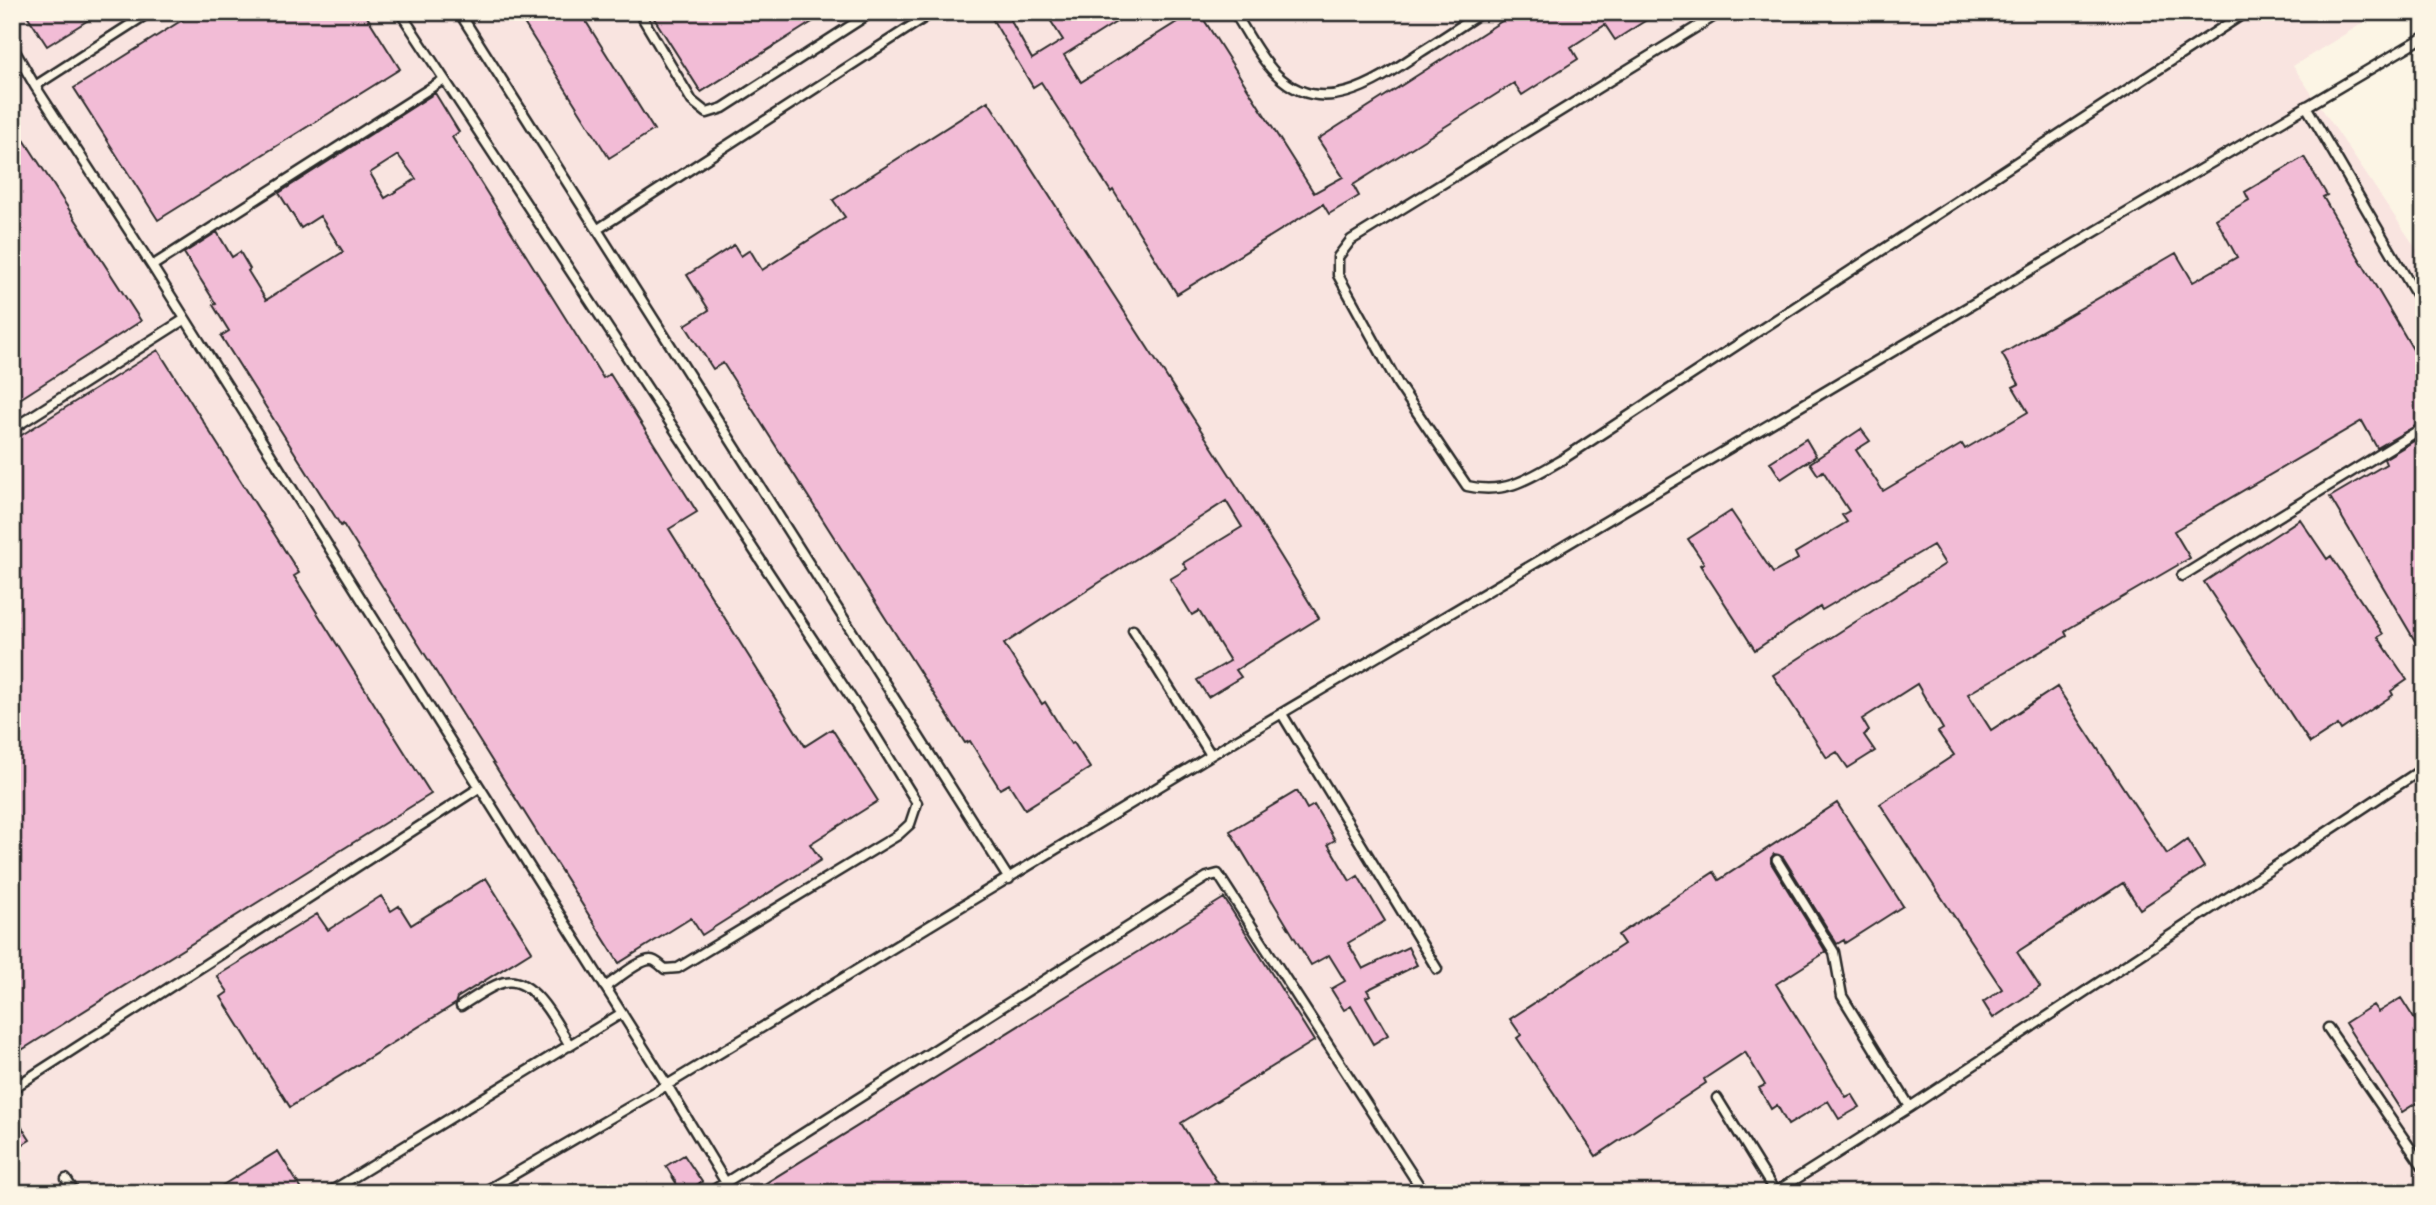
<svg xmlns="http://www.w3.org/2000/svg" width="2436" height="1205" viewBox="0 0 2436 1205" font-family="Sriracha,sans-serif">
<rect width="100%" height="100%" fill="#fcf5e5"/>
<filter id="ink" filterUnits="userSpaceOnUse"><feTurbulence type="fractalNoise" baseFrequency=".0143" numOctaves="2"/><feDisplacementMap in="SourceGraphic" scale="14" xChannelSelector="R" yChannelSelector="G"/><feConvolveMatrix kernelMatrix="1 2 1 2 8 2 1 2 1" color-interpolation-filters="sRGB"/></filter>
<g filter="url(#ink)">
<path fill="#f9e4e0" d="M12,12h2369l-88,54 131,194v933h-2412z"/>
<path fill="#f2bcd6" stroke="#2b2b2b" stroke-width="2" fill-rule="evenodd" d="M25,12h76l-54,34z
M195,12h169l36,57 -242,151 -84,-132z
M517,12h63l74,118 -45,28z
M650,12h178l-127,80z
M988,12h18l26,47 31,-19 -18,-28h87l-68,43 17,27 112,-70h6l115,181 29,-16 -25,-38 198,-127h143l-44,28 -10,-15 -34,22 7,12 -56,36 -8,-12 -161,102 6,11 -30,18 -6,-10 -146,90 -64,-104 -2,2 -70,-110 -8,5z
M435,93l24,39 -7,5 151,241 7,-4 87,138 -28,17 136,217 27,-17 46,72 -68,43 11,16 -119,75 -11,-17 -72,45 -276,-439 -2,2 -120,-190 8,-5 -16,-26 3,-1 -32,-51 33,-21 15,25 8,-5 10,17 -2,2 18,29 77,-48 -23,-36 -19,12 -22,-35zM398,155l18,24 -31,19 -15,-25z
M988,101l253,391 78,126 -83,52 5,7 -33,20 -11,-17 33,-19 -31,-50 -7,4 -22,-36 17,-10 -4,-6 59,-36 -16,-26 -222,143 38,60 3,-2 26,42 3,-1 16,25 -65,41 -16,-25 -9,5 -30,-48 -5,2 -242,-380 -10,6 -28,-44 24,-15 -22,-35 47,-30 7,11 9,-6 12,20 83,-53 -12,-17z
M12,121l129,200 -129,83z
M2304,157l23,38 -4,2 101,171v17l-7,4 7,12v20l-47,27 -15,-27 -188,110 16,27 -122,71 -3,3 2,4 -99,58 23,36 66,-43 110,167 20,-14 17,27 -64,42 -17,-26 -106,69 23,35 -47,31 -10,-16 19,-13 -122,-185 74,-49 -16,-23 5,-3 -26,-45 -55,35 7,12 -5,4 11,16 -27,17 -11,-16 -10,6 -54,-83 172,-111 -12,-19 -111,65 -2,-3 -65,43 -55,-85 4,-2 -16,-24 43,-28 42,62 25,-14 -3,-6 52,-31 -5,-7 7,-4 -26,-40 -5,4 -8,-12 51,-34 9,12 -14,9 27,41 79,-47 3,5 63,-37 -15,-25 6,-3 -17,-30 174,-101 17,29 44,-25 -21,-38 33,-19 -4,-8z
M158,350l141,223 -5,3 137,218 -419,262v-615z
M2424,435v221l-94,-159 56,-33 -2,-5z
M1806,439l10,17 -35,23 -11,-17z
M2300,519l27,40 4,-3 52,78 -5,3 29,43 -16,11 2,4 -52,35 -3,-5 -28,18 -106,-161z
M1297,791l10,18 7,-4 21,35 -7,4 22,37 8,-5 27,45 -37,22 15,26 45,-22 9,18 -50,25 3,5 -4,2 22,38 -15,9 -22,-38 -7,4 -13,-21 14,-8 -16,-26 -18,10 -81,-134z
M1837,803l66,103 -58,37 -1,-3 -7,4 -54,-87 -9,-3 -3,4v5l55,89 -50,32 70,113 6,-3 8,13 -21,12 -11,-18 -40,24 -11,-20 -6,4 -12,-21 6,-3 -20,-33 -41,27 2,4 -110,73 -79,-118 4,-3 -11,-16 114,-75 -6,-9 96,-63 5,8z
M486,878l46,73 -75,47 -2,6 -165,103 -69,-110 7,-5 -11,-16 100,-62 11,16 53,-34 10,15 8,-5 12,19z
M1224,898l90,143 -133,82 43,70h-474z
M2401,998l23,36v64l-22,14 -57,-89 28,-18 5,7z
M12,1112l18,28 -18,11z
M278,1151l26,42h-94z
M684,1155l18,27 -20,11 -16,-27z"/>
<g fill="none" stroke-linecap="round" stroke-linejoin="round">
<defs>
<path id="service" d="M400,12l467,710 50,81 -7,21 -12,11 -220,133 -13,1c-4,-3 -9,-9 -14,-9 -11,-1 -36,21 -46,27
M459,12l550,867
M639,12l53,89 15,12 16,-5 149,-96
M1234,12c13,20 25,45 42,62 46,46 100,8 143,-21 21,-13 42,-27 63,-41
M1721,12l-370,228 -13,17v18l60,109 69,102c39,9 63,-8 96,-27l683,-447
M12,46l23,40 117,180 515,819 59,98
M35,86l115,-74
M2306,106l118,202
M598,229l335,-217
M152,266l291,-186
M12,429l173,-110
M2182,576l242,-149
M1133,630l78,125
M1282,714l155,255
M1777,860l57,92 8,44 68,111
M461,1006c11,-7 32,-22 44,-24 29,-6 53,44 65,64
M2328,1028l96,140
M12,1089l467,-301
M1717,1098l58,94
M66,1179l9,14
M328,1193l294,-180
M482,1193l185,-108 544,-330 1213,-718
M709,1193l498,-316 11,-3 206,319
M1774,1193l136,-86 514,-339"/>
</defs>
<use href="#service" stroke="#2b2b2b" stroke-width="13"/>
<use href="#service" stroke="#fcf5e5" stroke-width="8"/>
</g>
</g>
<rect width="2436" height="1205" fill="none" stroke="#fcf5e5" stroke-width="42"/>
<rect x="21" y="21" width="2394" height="1163" fill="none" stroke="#2b2b2b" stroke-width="2.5" filter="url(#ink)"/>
</svg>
